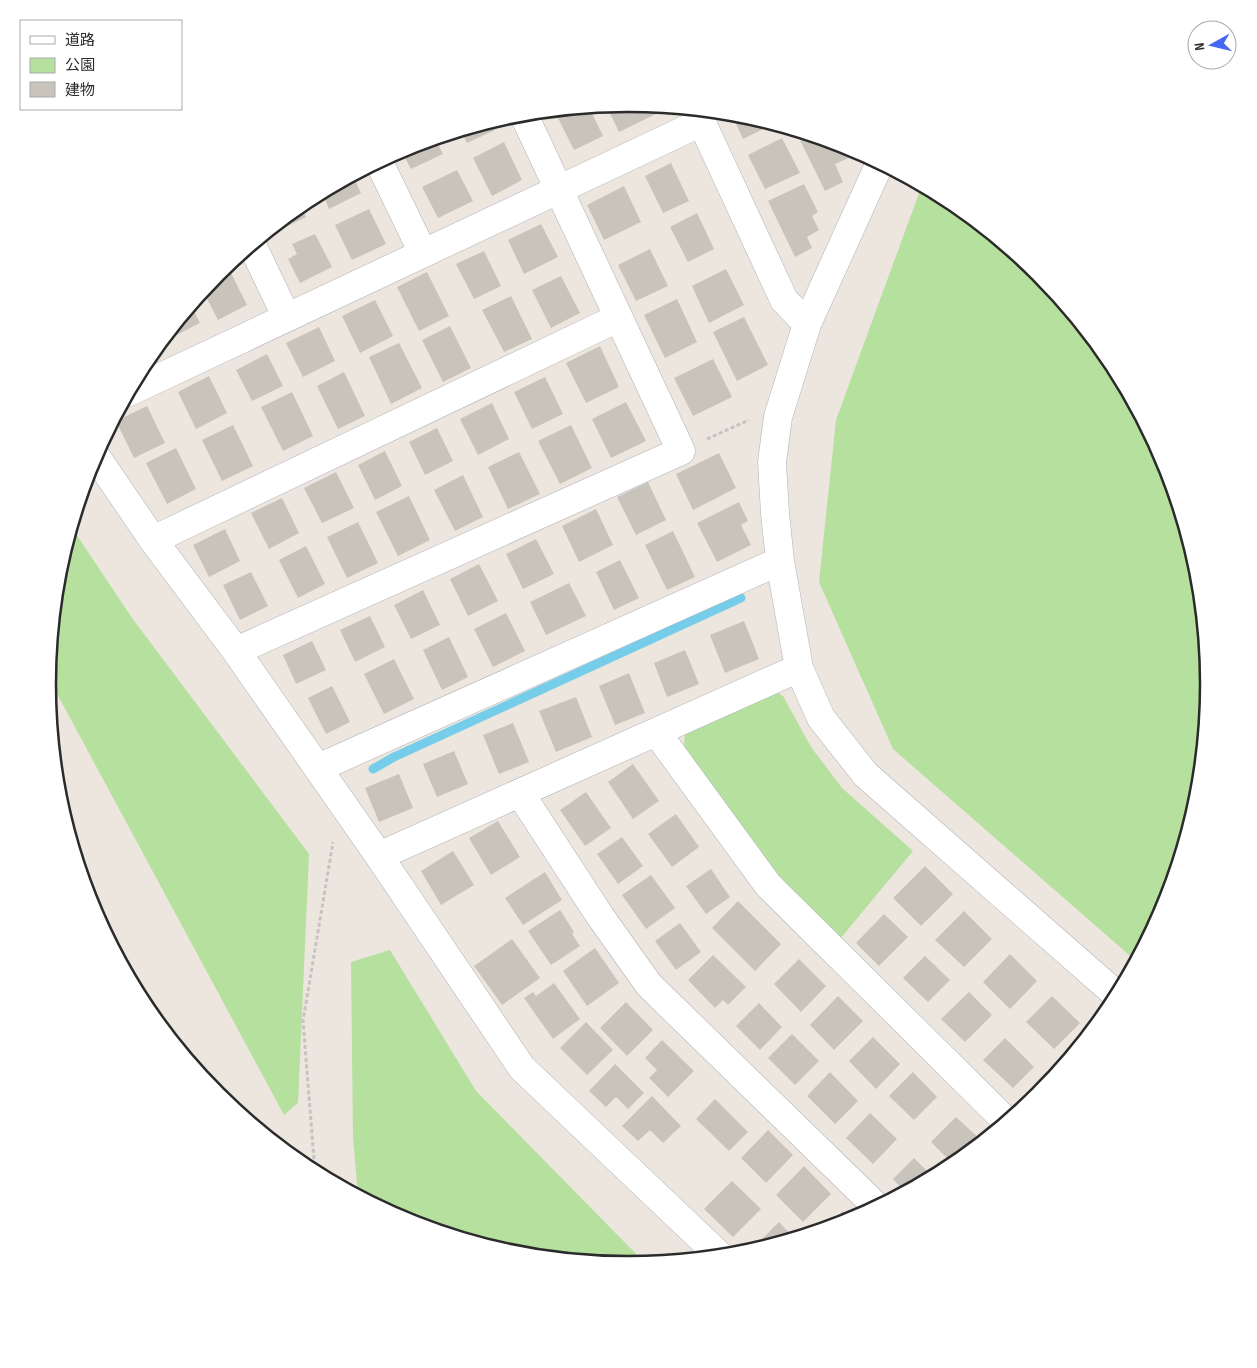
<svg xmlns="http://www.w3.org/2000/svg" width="1257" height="1368" viewBox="0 0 1257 1368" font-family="'Sofia Sans Condensed','Noto Sans JP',sans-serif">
<rect width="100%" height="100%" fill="#ece6de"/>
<path fill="#b5e09d" d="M922,185l30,16 88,72 72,88 53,101 33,109 11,113 -11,114 -33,109 -29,54 -243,-212 -74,-167 17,-162z
M72,528l60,90 177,236 -11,249 -14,12 -236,-438 11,-107z
M769,687l14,9 28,51 31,41 71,63 -73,88 -61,-59 -95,-134 1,-15z
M390,950l86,141 169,172 -17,2 -113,-11 -109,-33 -48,-26 -5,-57 -2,-176z"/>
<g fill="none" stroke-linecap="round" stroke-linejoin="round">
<path stroke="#76cde9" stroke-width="9" d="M373,769l21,-12 347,-159"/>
</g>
<path fill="#c8c4bc" d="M629,103l25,3 4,7 -39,19 -13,-27z
M589,107l14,29 -29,14 -18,-36 11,-5z
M731,113l11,1 31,10 -30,15z
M491,122l4,8 -28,13 -6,-12z
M801,132l44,14 6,11 -16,7 8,18 -18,9 -28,-57z
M435,138l8,16 -32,15 -10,-19z
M782,138l18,35 -35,16 -17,-34z
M504,142l18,38 -30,16 -19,-38z
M671,163l18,38 -26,12 -18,-37z
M457,170l16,31 -35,17 -16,-31z
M353,176l8,17 -32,16 -7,-17z
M804,184l14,28 -6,4 7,14 -12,7 5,11 -17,9 -27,-56z
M624,186l17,36 -37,18 -17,-35z
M300,205l6,12 -22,11 -3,-7z
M369,209l17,35 -34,16 -17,-35z
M697,213l17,36 -26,13 -18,-35z
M541,224l17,33 -34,17 -16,-34z
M315,234l17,33 -32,16 -12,-24 9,-5 -5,-10z
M650,249l18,37 -32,15 -18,-36z
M484,251l17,35 -27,13 -18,-35z
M227,265l20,40 -29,15 -15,-29z
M726,269l18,36 -35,18 -17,-37z
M427,272l22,44 -30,15 -22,-44z
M561,276l19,37 -29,15 -19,-38z
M511,296l21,43 -28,13 -22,-42z
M677,299l20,43 -32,16 -21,-43z
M375,300l18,36 -33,17 -18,-37z
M191,305l9,18 -39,20 20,-25z
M744,317l24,48 -31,16 -24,-49z
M450,326l21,42 -28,14 -21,-42z
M319,327l16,34 -32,16 -17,-34z
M399,343l23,45 -31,16 -22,-47z
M600,346l19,41 -33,16 -20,-40z
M267,354l16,32 -31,15 -16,-31z
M713,359l19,38 -39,19 -19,-38z
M344,372l21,44 -27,13 -21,-43z
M209,376l18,37 -31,16 -18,-37z
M545,377l18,37 -31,15 -18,-37z
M292,392l21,44 -30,15 -22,-44z
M626,402l20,39 -35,17 -19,-39z
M492,403l17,36 -31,16 -18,-36z
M147,406l18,37 -31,15 -18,-37z
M233,425l20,41 -31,15 -20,-41z
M571,425l21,43 -32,16 -22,-43z
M437,428l16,33 -28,14 -16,-33z
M176,448l20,41 -29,15 -21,-41z
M385,451l17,35 -27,14 -17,-35z
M519,452l21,42 -32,15 -20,-42z
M719,453l17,35 -43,22 -17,-36z
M336,472l18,36 -32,15 -18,-35z
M463,475l20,42 -28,14 -21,-41z
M648,482l18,38 -30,15 -19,-38z
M409,496l21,44 -32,16 -22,-44z
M282,498l17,35 -30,16 -18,-36z
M739,502l9,19 -7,4 10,20 -34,17 -20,-39z
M596,509l17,36 -34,17 -17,-36z
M358,522l20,41 -31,15 -20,-41z
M225,529l15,32 -31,16 -16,-32z
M673,531l22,46 -28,13 -22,-45z
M536,539l18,35 -31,15 -17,-35z
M306,546l19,38 -27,14 -19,-38z
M620,560l19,38 -25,12 -18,-38z
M479,564l19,37 -30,15 -18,-37z
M251,572l17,34 -28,14 -17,-35z
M569,583l17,33 -40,19 -16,-33z
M423,590l17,35 -29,14 -17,-34z
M506,613l19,38 -32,16 -19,-38z
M370,616l15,31 -30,15 -15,-32z
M744,621l15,38 -34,14 -15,-38z
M449,637l19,40 -26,13 -19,-40z
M312,641l14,29 -30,14 -13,-29z
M685,650l14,34 -32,13 -13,-34z
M394,659l20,40 -30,15 -20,-40z
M629,673l16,40 -30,12 -16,-39z
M332,686l18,36 -24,12 -18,-36z
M576,697l16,40 -36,15 -17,-41z
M513,723l16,39 -30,12 -16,-39z
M454,751l14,33 -31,13 -14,-33z
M633,764l26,37 -26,18 -25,-37z
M399,774l14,34 -34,14 -14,-34z
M586,792l25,36 -26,18 -25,-36z
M676,814l23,33 -27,20 -24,-33z
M498,821l22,36 -29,18 -22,-37z
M622,837l21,29 -25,18 -21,-30z
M453,851l21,34 -33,20 -20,-34z
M925,866l28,28 -32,32 -28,-28z
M711,869l19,28 -24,17 -20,-28z
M545,872l17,28 -39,25 -18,-27z
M651,875l24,33 -29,21 -24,-34z
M738,901l43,43 -26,27 -43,-43z
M560,910l14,22 -2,2 8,12 -29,19 -23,-34z
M964,911l28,28 -28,28 -29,-27z
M884,914l24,23 -29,29 -23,-23z
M680,923l21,29 -25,18 -21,-29z
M512,939l28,39 -38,27 -28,-39z
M595,948l24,35 -32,23 -24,-35z
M1010,954l27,27 -27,28 -27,-27z
M713,955l33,32 -18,18 -5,-5 -8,8 -27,-28z
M925,956l25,24 -22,22 -25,-24z
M799,959l27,27 -25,26 -27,-28z
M554,983l26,36 -27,20 -29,-41 9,-6 3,4z
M969,992l23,23 -27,27 -24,-23z
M838,996l25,25 -29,29 -24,-25z
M1052,996l28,27 -26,26 -28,-27z
M626,1002l27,28 -26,26 -27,-28z
M759,1003l23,24 -22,23 -24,-24z
M586,1022l27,28 -26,25 -27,-27z
M792,1034l27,27 -24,24 -27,-27z
M873,1037l27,27 -24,25 -27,-28z
M1005,1038l29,29 -21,21 -30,-28z
M662,1040l32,31 -26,26 -19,-19 8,-8 -12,-12z
M615,1064l29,29 -16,16 -12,-12 -10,10 -17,-16z
M830,1072l28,29 -23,23 -28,-28z
M913,1072l24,25 -23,23 -25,-24z
M1047,1081l2,2 -10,12 -13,11 -2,-2z
M652,1096l29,30 -18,17 -13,-13 -12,11 -16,-15z
M715,1099l33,33 -19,19 -33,-32z
M870,1113l27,26 -24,25 -27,-26z
M956,1117l25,23 -27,25 -23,-23z
M768,1130l25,25 -27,28 -25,-25z
M914,1158l19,19 -28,15 -12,-13z
M804,1166l27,28 -28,28 -27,-27z
M732,1181l29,28 -28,28 -29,-28z
M843,1211l9,9 -26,8z
M779,1222l15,16 -41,12 -1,-1z"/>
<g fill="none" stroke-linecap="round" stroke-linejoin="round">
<defs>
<path id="minor" d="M696,110l88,190 23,24
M379,162l44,91
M880,163l-73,161 -29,93 -6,45 3,51 5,48 19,107 22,50 45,57 252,221
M252,245l34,71
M129,392l573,-270
M95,455l58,85 83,111 143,205 143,212 198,188
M153,540l465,-222
M236,651l445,-200 -158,-338
M657,733l111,152 239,237
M318,768l462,-207
M520,793l80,123 49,69 228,222
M379,856l420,-188"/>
</defs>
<use href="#minor" stroke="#aeb1bb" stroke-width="29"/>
<path stroke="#c4c4c4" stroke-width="3" stroke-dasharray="4 2.5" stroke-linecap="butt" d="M707,439l42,-19
M315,1172l-12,-151 30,-179"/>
<use href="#minor" stroke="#fff" stroke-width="28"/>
</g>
<path d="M0 0H1257V1368H0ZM56 684a572 572 0 1 1 1144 0a572 572 0 1 1-1144 0Z" fill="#fff" fill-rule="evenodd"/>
<path fill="none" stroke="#2b2b2b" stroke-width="2.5" d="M56 684a572 572 0 1 1 1144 0a572 572 0 1 1-1144 0Z"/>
<rect x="20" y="20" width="162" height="90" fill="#ffffff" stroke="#aaaaaa"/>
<rect x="30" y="36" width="25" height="8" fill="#ffffff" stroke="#aaaaaa"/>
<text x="65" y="45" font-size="15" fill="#2b2b2b">道路</text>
<rect x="30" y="58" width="25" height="15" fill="#b5e09d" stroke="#aaaaaa"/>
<text x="65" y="70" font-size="15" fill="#2b2b2b">公園</text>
<rect x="30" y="82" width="25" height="15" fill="#c8c4bc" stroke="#aaaaaa"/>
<text x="65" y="95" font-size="15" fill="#2b2b2b">建物</text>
<g transform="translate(1212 45) rotate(262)"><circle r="24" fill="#ffffff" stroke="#aaaaaa"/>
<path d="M0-4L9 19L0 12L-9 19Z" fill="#4569f2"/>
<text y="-8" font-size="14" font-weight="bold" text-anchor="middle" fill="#2b2b2b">N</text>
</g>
</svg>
